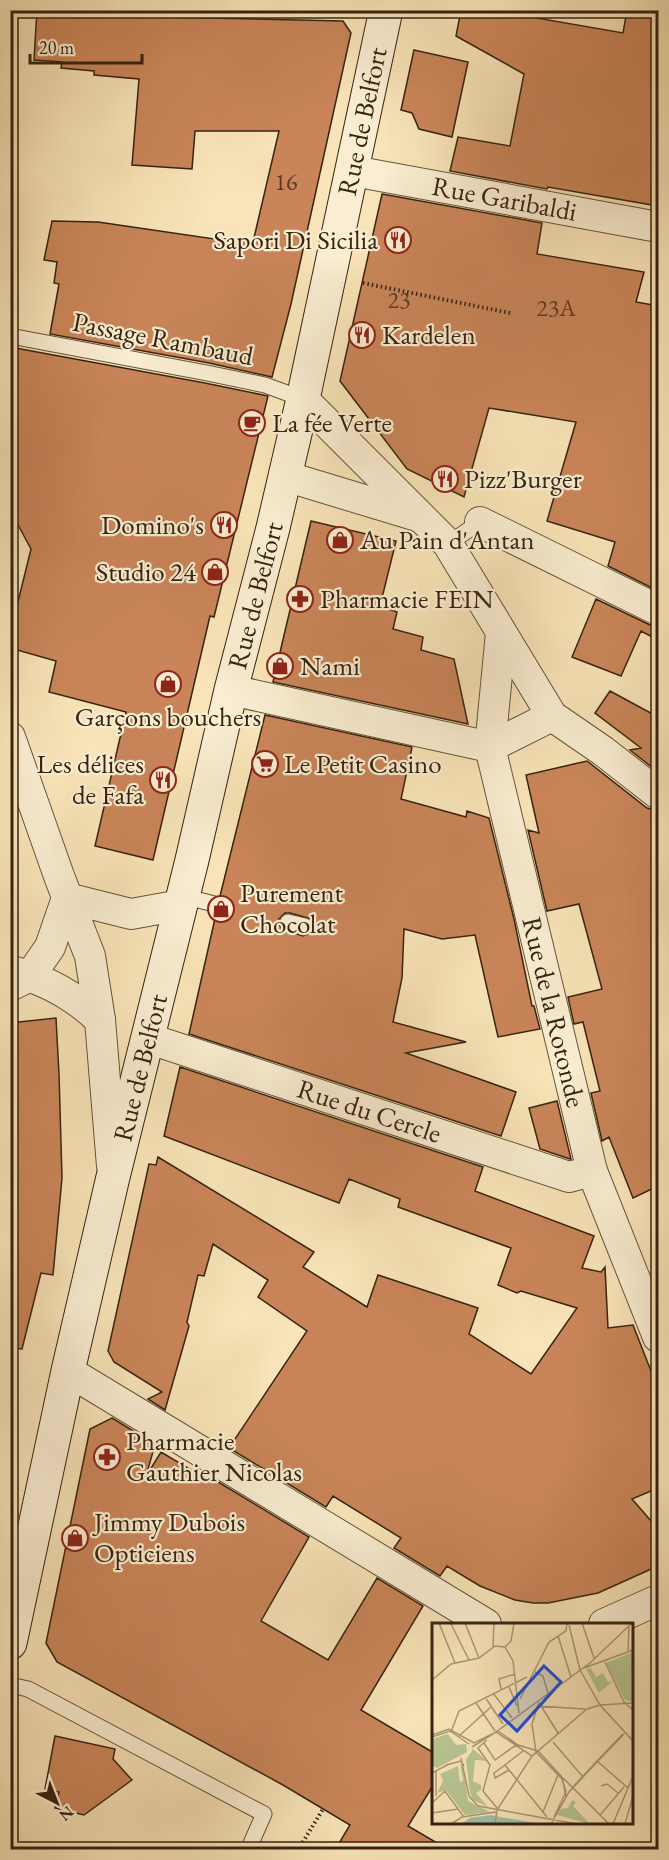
<svg xmlns="http://www.w3.org/2000/svg" width="669" height="1860" viewBox="0 0 669 1860" font-family="'EB Garamond',serif">
<rect width="100%" height="100%" fill="#f8e4b8"/>
<filter id="stains"><feTurbulence type="fractalNoise" baseFrequency=".00333" numOctaves="4"/><feColorMatrix values="0 0 0 0 .2 0 0 0 0 .09 0 0 0 0 .02 0 0 0 .5 -.17"/></filter>
<radialGradient id="worn" r=".72"><stop offset=".6" stop-color="#630" stop-opacity="0"/><stop offset="1" stop-color="#630" stop-opacity=".3"/></radialGradient>
<path fill="#c98559" stroke="#362310" stroke-width="1.5" fill-rule="evenodd" d="M37,10h125l-1,7 182,4 8,12 -60,271 -19,73 -63,-14 -159,-29 9,-50 -5,-1 3,-21 -13,-2 8,-39 46,1 123,18v-2l32,4 26,-111h-84l-3,38 -60,-4 7,-86 -45,-4v-4l-33,-3 1,-6 -28,-2z
M461,10h29l133,23 4,-23h31v196l-110,-19 -1,2 -97,-18 8,-34 52,9 14,-72 -68,-38z
M414,50l54,12 -16,75 -33,-8 -7,-16 -11,-3z
M382,194l160,29 -5,31 107,18 -8,30 22,4v285l-50,-25 7,-24 -68,-21 29,-99 -87,-14 -25,89 -57,-28 -67,-88z
M10,347l195,36 63,13 -54,221 -4,-1 -57,244 -58,-14 31,-134 -77,-20 7,-31 -46,-13v-14l21,-85 -21,-39z
M311,521l85,20 -16,65 17,6 -4,17 30,8 -2,13 33,9 14,65 -195,-42z
M596,599l54,26 8,2v13l-17,-9 -20,45 -49,-19z
M610,691l48,26v55l-28,-22 11,-2 -46,-35z
M265,715l147,32 -11,52 65,18 1,-6 22,7 25,101 18,87h2l6,23 -42,8 -23,-102 -33,4 -38,-10 -2,49 -9,44 73,20 -60,11 110,39 -15,44 -312,-102 27,-120 9,-2 3,-5 -3,-9 -5,-2zM290,913l21,6 3,5 -2,8 -9,4 -21,-7 -3,-5v-5l6,-6z
M587,761l60,47 11,3v375l-25,12 -24,-61 -7,4 -11,-48 9,-2 -17,-69 -9,2 -6,-27 34,-8 -23,-85 -32,7 -19,-81 11,3 -13,-58z
M56,1018l3,56 3,104 -9,97 -12,-2 -19,76 -12,-1v-325z
M180,1067l303,100 -8,24 119,45 -12,32 19,4 4,-5 3,61 25,-3 25,64v99l-26,11 26,30v37l-60,27 -50,10h-15l-18,-3 -35,-14 -33,-20 -7,10 -46,-28 7,-10 -68,-42 -7,11 -97,-59 78,-117 -49,-34 10,-17 -55,-36 -9,32 -6,-1 -11,47 2,4 -24,84 -17,-11 14,-7 -48,-30 -6,-11 41,-187 7,1 2,-8 156,95 -11,15 64,40 11,-32 100,33 -9,26 62,40 46,-66 -56,-17 -4,2 -19,-8 13,-37 -113,-41 2,-8 -51,-20 -10,24 -175,-67z
M557,1101l14,58h-1l-30,-10 -11,-41z
M112,1418l41,25 -2,3 3,2 -6,21 2,1 11,-18 47,28 2,-3 99,60 -48,84 67,39 49,-82 46,28 -62,104 73,43v31l-26,42 41,24h-114l15,-25 -67,-40 -226,-123 -11,-19 44,-214z
M55,1736l60,13 -2,10 19,21 -48,35 -29,-7 4,-16 -14,-3z"/>
<g fill="none" stroke-linecap="round" stroke-linejoin="round">
<defs>
<path id="lane" d="M10,336l197,37 58,12 38,14
M448,544l32,-22
M183,896l35,9
M288,922l17,4
M10,1685l18,4 236,125 -16,36"/>
<g id="street">
<path id="s1" d="M353,171l305,56"/>
<path d="M303,399l145,145 104,172 51,35 55,43"/>
<path d="M285,476l132,40"/>
<path d="M480,522l178,88"/>
<path d="M231,690l259,57 11,-114"/>
<path id="s2" d="M552,716l-62,31 102,424 66,166"/>
<path d="M10,737l49,139 31,80 10,64 12,146"/>
<path d="M67,898l64,16 50,-9"/>
<path d="M12,971c34,9 63,25 88,49"/>
<path d="M10,986l20,-10 20,-29 17,-49"/>
<path id="s3" d="M147,1038l422,139 23,-6"/>
<path d="M68,1371l418,253"/>
<path d="M604,1624l54,-24"/>
</g>
<g id="secondary">
<path id="s4" d="M10,1643l58,-272 45,-194 79,-317 39,-170 42,-162 30,-129 83,-389"/>
</g>
</defs>
<use href="#lane" stroke="#66533a" stroke-width="17"/>
<use href="#street" stroke="#66533a" stroke-width="32"/>
<use href="#secondary" stroke="#362310" stroke-width="35"/>
<path stroke="#362310" stroke-width="4" stroke-dasharray="1.5 3" stroke-linecap="butt" d="M363,283l147,30
M298,1850l25,-41"/>
<use href="#lane" stroke="#faedd1" stroke-width="15"/>
<use href="#street" stroke="#faedd1" stroke-width="30"/>
<use href="#secondary" stroke="#faedd1" stroke-width="33"/>
</g>
<defs>
<symbol id="restaurant-ring" viewBox="-11 -11 22 22"><circle r="9.5" fill="#faedd1" stroke="#8f2418" stroke-width="1.5"/><path d="M-5-6h1v4h1v-4h1v4h1v-4h1v5L-1.5 .5V6h-2V.5L-5-1ZM5-6V6H3V1.5H1.5Q1.5-4 5-6Z" fill="#8f2418"/></symbol>
<symbol id="cafe-ring" viewBox="-11 -11 22 22"><circle r="9.5" fill="#faedd1" stroke="#8f2418" stroke-width="1.5"/><path d="M-5.5-4.5H6V0H3Q3 3.5 0 3.5H-2.5Q-5.5 3.5-5.5 0ZM3-3.2v2h1.7v-2ZM-6 4.5H4V6H-6Z" fill="#8f2418"/></symbol>
<symbol id="shop-ring" viewBox="-11 -11 22 22"><circle r="9.5" fill="#faedd1" stroke="#8f2418" stroke-width="1.5"/><path d="M-5-2.5h2.3a2.7 3.5 0 0 1 5.4 0H5L5.5 6h-11ZM-1.5-2.5h3a1.5 2.3 0 0 0-3 0Z" fill="#8f2418"/></symbol>
<symbol id="pharmacy-ring" viewBox="-11 -11 22 22"><circle r="9.5" fill="#faedd1" stroke="#8f2418" stroke-width="1.5"/><path d="M-2-6h4v4h4v4h-4v4h-4v-4h-4v-4h4Z" fill="#8f2418"/></symbol>
<symbol id="supermarket-ring" viewBox="-11 -11 22 22"><circle r="9.5" fill="#faedd1" stroke="#8f2418" stroke-width="1.5"/><path d="M-6-5.5h2.5l.6 2H6L4.5 2H-2.5L-4.4-4H-6ZM-1.5 3.2a1.3 1.3 0 1 0 .1 0ZM3 3.2a1.3 1.3 0 1 0 .1 0Z" fill="#8f2418"/></symbol>
</defs>
<g fill-rule="evenodd">
<use href="#restaurant-ring" x="383" y="225" width="30" height="30"/>
<use href="#restaurant-ring" x="347" y="320" width="30" height="30"/>
<use href="#cafe-ring" x="237" y="408" width="30" height="30"/>
<use href="#restaurant-ring" x="430" y="464" width="30" height="30"/>
<use href="#restaurant-ring" x="209" y="510" width="30" height="30"/>
<use href="#shop-ring" x="325" y="525" width="30" height="30"/>
<use href="#shop-ring" x="200" y="557" width="30" height="30"/>
<use href="#pharmacy-ring" x="285" y="584" width="30" height="30"/>
<use href="#shop-ring" x="265" y="651" width="30" height="30"/>
<use href="#shop-ring" x="153" y="669" width="30" height="30"/>
<use href="#supermarket-ring" x="250" y="749" width="30" height="30"/>
<use href="#restaurant-ring" x="148" y="765" width="30" height="30"/>
<use href="#shop-ring" x="206" y="894" width="30" height="30"/>
<use href="#pharmacy-ring" x="92" y="1442" width="30" height="30"/>
<use href="#shop-ring" x="60" y="1523" width="30" height="30"/>
</g>
<g text-anchor="middle" stroke-width="4.5" stroke-linejoin="round" paint-order="stroke">
<g font-size="24" fill="#5b3c22">
<text x="286" y="190">16</text>
<text x="399" y="308">23</text>
<text x="556" y="316">23A</text>
</g>
<g font-size="27" fill="#362310" stroke="#faedd1">
<text dy="9" stroke="none"><textPath href="#s4" startOffset="1562">Rue de Belfort</textPath></text>
<text dy="9" stroke="none"><textPath href="#s1" startOffset="154">Rue Garibaldi</textPath></text>
<text transform="translate(163 339) rotate(11)" y="9">Passage Rambaud</text>
<text dy="9" stroke="none"><textPath href="#s4" startOffset="1076">Rue de Belfort</textPath></text>
<text dy="9" stroke="none"><textPath href="#s2" startOffset="342">Rue de la Rotonde</textPath></text>
<text dy="9" stroke="none"><textPath href="#s4" startOffset="590">Rue de Belfort</textPath></text>
<text dy="9" stroke="none"><textPath href="#s3" startOffset="234">Rue du Cercle</textPath></text>
</g>
<g font-size="27" fill="#362310" stroke="#faedd1" text-anchor="start">
<text x="378" y="249" text-anchor="end">Sapori Di Sicilia</text>
<text x="382" y="344">Kardelen</text>
<text x="272" y="432">La fée Verte</text>
<text x="464" y="488">Pizz'Burger</text>
<text x="204" y="534" text-anchor="end">Domino's</text>
<text x="360" y="549">Au Pain d'Antan</text>
<text x="196" y="581" text-anchor="end">Studio 24</text>
<text x="320" y="608">Pharmacie FEIN</text>
<text x="300" y="675">Nami</text>
<text x="168" y="726" text-anchor="middle">Garçons bouchers</text>
<text x="144" y="773" text-anchor="end">Les délices<tspan x="144" dy="31">de Fafa</tspan></text>
<text x="284" y="773">Le Petit Casino</text>
<text x="240" y="902">Purement<tspan x="240" dy="31">Chocolat</tspan></text>
<text x="126" y="1450">Pharmacie<tspan x="126" dy="31">Gauthier Nicolas</tspan></text>
<text x="94" y="1531">Jimmy Dubois<tspan x="94" dy="31">Opticiens</tspan></text>
</g>
</g>
<g transform="translate(432 1623)">
<rect width="201" height="201" fill="#f8e4b8"/>
<path d="M201,29v50l-8,-2 -19,-37zM159,45l5,9 7,-4 5,9 5,-1 -14,12 -13,-24zM16,111l8,11 10,-1 1,8 -30,16 -5,-3v-26zM41,126l14,12 -12,-1 -2,21 8,4v5l-5,3 12,14 -15,-7 -3,-8 -4,-32zM28,140l-20,7 20,-7 3,5 5,33 22,11 -25,3 -19,-25 -9,3 6,-12 -3,-7 18,-8 2,16 3,-1zM140,177l4,2 -3,4 17,18 -33,-9 4,-6 7,-1z" fill="#b8c593"/>
<path d="M59,192l9,2 42,7h-81l9,-6z" fill="#9ebfaa"/>
<path fill="none" stroke="#aa9775" stroke-width="1.5" d="M7,0l16,40M33,0l14,35M150,0l12,35M19,1l18,36M137,2l11,45M126,13l13,41M61,24l1,-24M73,24l8,14 6,52M73,24l6,-6 3,-18M196,29l1,-27M173,39l19,40 9,8M152,45l49,-18M148,47l20,35 33,36M103,49l8,4 5,17M0,57l19,-16 28,-6 16,-12 10,1M77,64l8,19M69,66l-2,-10 16,-5M61,70l19,25M53,74l18,27M88,76l29,-57 17,-11 1,-8M107,79l-7,22 4,28 26,27 4,13 -12,25M44,80l19,28M168,82l33,-2M105,83l48,3M109,83l17,27M19,109l8,-21 68,-34M64,109l94,-69 42,-40M64,109l36,24 55,-47 13,-4M0,112l17,-6 25,14 24,-12 20,14 20,6 24,26 4,20M0,114l18,-6 19,13M26,114l33,-30M55,117l-9,8 12,17 -7,26 14,17M121,119l30,35M52,120l11,17 21,-15M40,124l24,-15M91,128l-18,14 42,52M29,135l8,38 9,10 99,18M165,138l26,-27M165,139l27,-28M14,142l15,-4 3,5M73,142l-11,8 1,5 14,-8M4,148v25M0,150l17,-9M131,155l46,46M169,163l6,-2 11,9M140,165l25,-27 31,27M0,180l13,-12 13,18M111,189l15,-37M0,190l26,-4 6,8M168,192l24,-28M19,201l11,-7 34,-5M63,201l2,-14 35,-54M119,201l18,-32 28,-30M181,201l20,-48M193,201l8,-28"/>
<path fill="#1d4ed8" fill-opacity="0.15" stroke="#1d4ed8" stroke-width="3" d="M112,43l17,16 -44,49 -17,-16z"/>
<rect width="201" height="201" fill="none" stroke="#362310" stroke-width="3"/>
</g>
<rect width="669" height="1860" fill="none" stroke="#f8e4b8" stroke-width="36"/>
<rect x="12" y="12" width="645" height="1836" fill="none" stroke="#362310" stroke-width="3"/>
<rect x="18" y="18" width="633" height="1824" fill="none" stroke="#362310" stroke-width="1.5"/>
<g transform="translate(57 1803) rotate(138)" stroke="#faedd1" stroke-width="4.5" paint-order="stroke">
<path d="M0-4.5L10 22L0 15L-10 22Z" fill="#362310"/>
<text y="-9" font-size="16" font-weight="bold" text-anchor="middle" fill="#362310">N</text>
</g>
<path d="M30 54v9h112v-9" fill="none" stroke="#362310" stroke-width="3"/>
<text x="39" y="54" font-size="18" fill="#362310" stroke="#faedd1" stroke-width="4.5" paint-order="stroke">20 m</text>
<rect width="100%" height="100%" filter="url(#stains)"/>
<rect width="100%" height="100%" fill="url(#worn)"/>
</svg>
